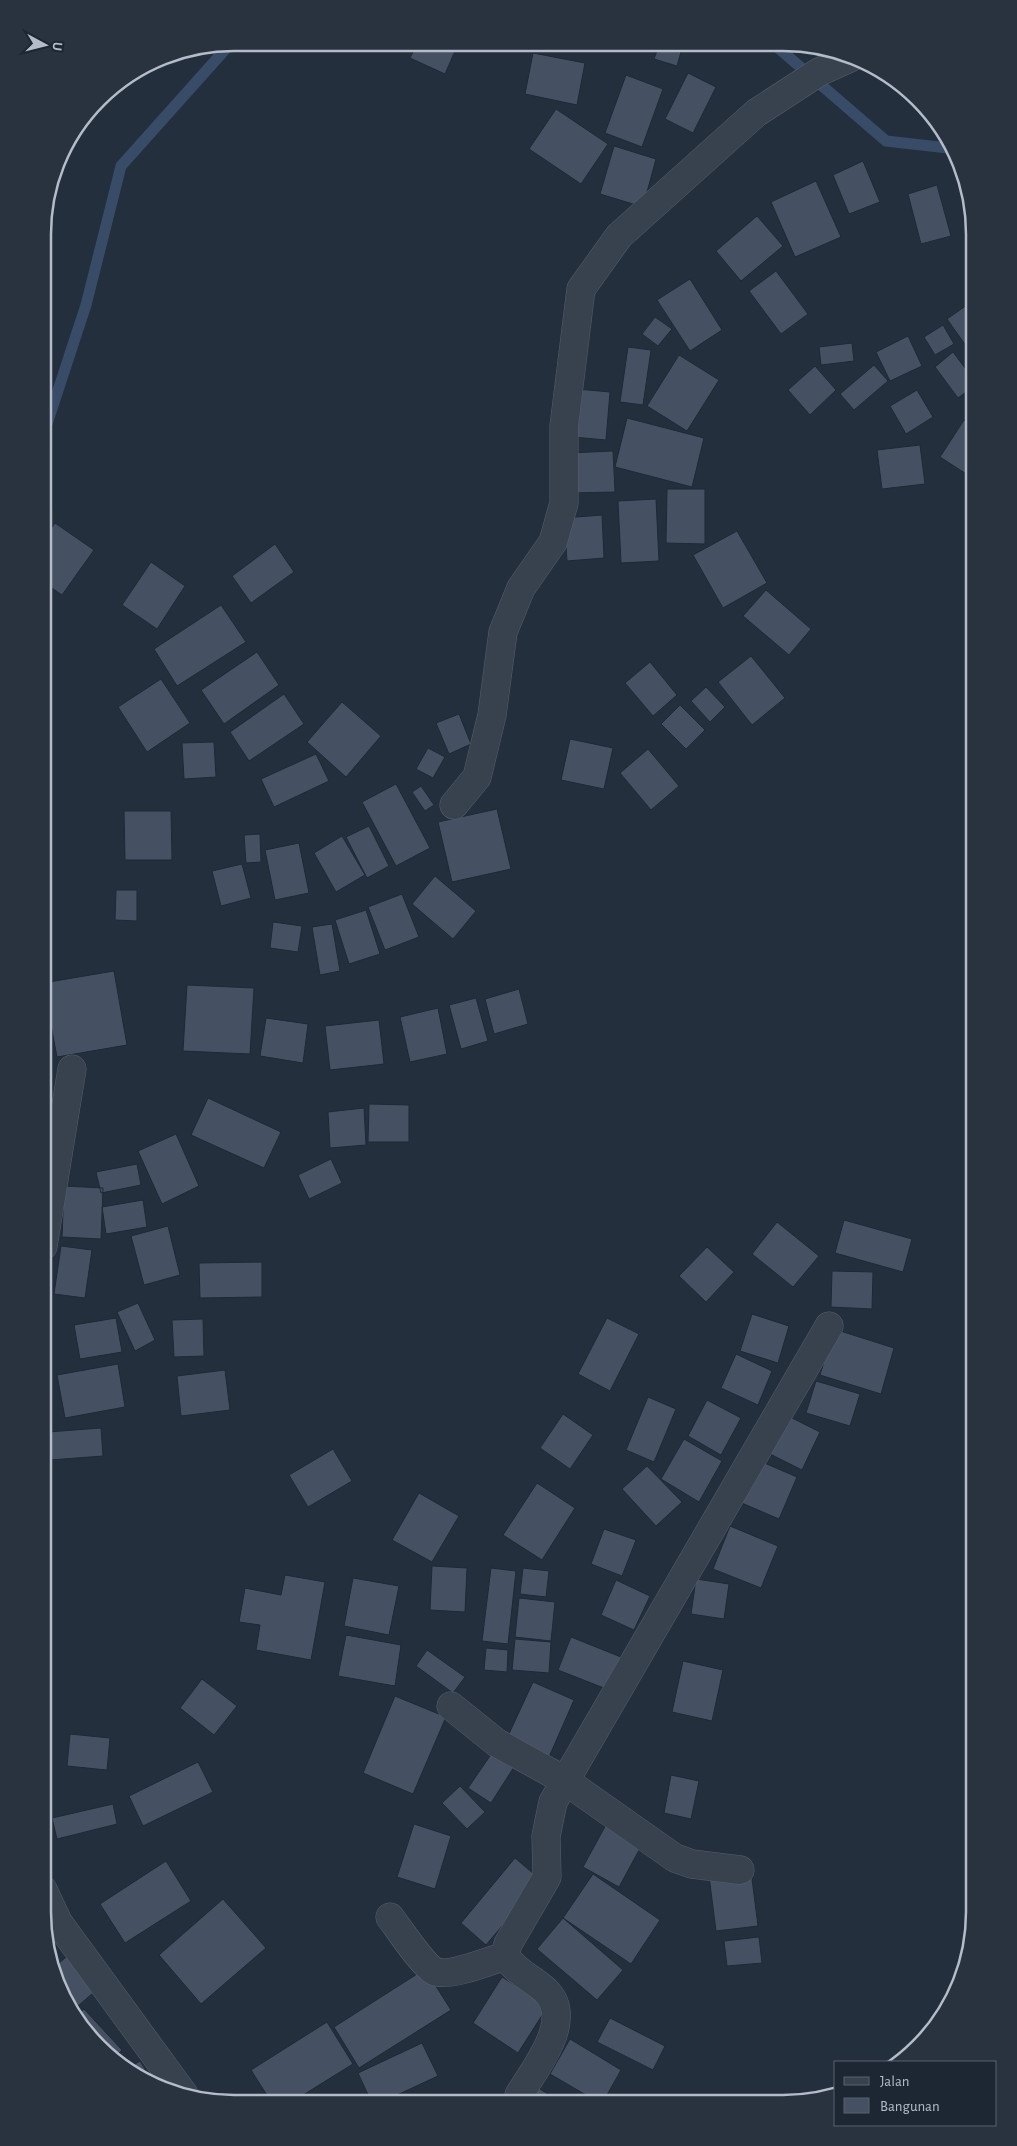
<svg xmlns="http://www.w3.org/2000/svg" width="1017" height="2146" viewBox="0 0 1017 2146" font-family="'Alegreya Sans',sans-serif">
<rect width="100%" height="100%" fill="#242f3e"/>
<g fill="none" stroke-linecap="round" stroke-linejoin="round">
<path stroke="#394c67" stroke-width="11" d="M776,46l110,95 62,7 2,-2
M43,436l43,-131 35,-139 110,-123"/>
</g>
<path fill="#455162" stroke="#1f2835" d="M417,44h41l-13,30 -35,-16z
M659,45h24l-6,21 -23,-7z
M533,53l52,10 -8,42 -52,-11z
M688,73l28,14 -23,46 -28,-14z
M626,75l37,14 -21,58 -37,-14z
M556,109l52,35 -27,40 -52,-35z
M614,146l42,13 -13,48 -43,-13z
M863,161l17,41 -31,12 -16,-39z
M816,181l25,56 -46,20 -24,-55z
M937,185l14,51 -30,8 -13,-50z
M757,216l26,30 -42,35 -25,-30z
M776,271l32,43 -27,20 -32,-43z
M690,279l32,51 -32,21 -33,-51z
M974,300v46l-5,4 -22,-31z
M655,317l17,12 -14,17 -16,-12z
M943,325l11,19 -19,11 -11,-18z
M908,336l14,30 -32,15 -14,-29z
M852,343l2,18 -33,4 -2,-18z
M628,347l23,3 -8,55 -23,-3z
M953,352l21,28v6l-16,12 -23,-31z
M679,355l40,25 -32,51 -40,-25z
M874,365l14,16 -34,29 -14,-16z
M815,366l21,24 -26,25 -22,-25z
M577,389l33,3 -4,48 -33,-3z
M917,390l16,27 -27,17 -16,-28z
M627,418l77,20 -12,49 -77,-20z
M964,420l10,7v52l-34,-22z
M920,445l5,39 -43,5 -5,-39z
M613,451l2,41 -46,1 -1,-40z
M667,489h38v55l-39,-1z
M656,499l3,62 -38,2 -3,-62z
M602,515l2,43 -37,3 -3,-43z
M55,523l39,27 -32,45 -19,-13v-42z
M737,531l30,52 -44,25 -30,-53z
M275,544l19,28 -43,31 -19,-27z
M151,562l34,24 -28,43 -35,-24z
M766,590l45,39 -22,26 -46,-39z
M221,605l25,37 -69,44 -23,-37z
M257,652l22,33 -55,39 -23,-34z
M751,656l34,42 -33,27 -34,-43z
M650,662l27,33 -24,21 -28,-33z
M161,679l29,44 -43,29 -29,-45z
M706,687l19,20 -15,15 -19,-21z
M284,694l20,30 -55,37 -19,-29z
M342,702l39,34 -35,41 -39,-35z
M680,705l25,25 -19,19 -25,-25z
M459,714l12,30 -22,10 -13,-31z
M570,739l43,9 -9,41 -43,-9z
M214,742l2,35 -32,2 -2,-36z
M428,748l17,9 -12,21 -17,-9z
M648,749l31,37 -28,24 -31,-37z
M316,754l13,27 -55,26 -13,-28z
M396,784l34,64 -34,18 -34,-64z
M421,786l13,19 -9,6 -13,-19z
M497,809l14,60 -59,13 -14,-60z
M124,811h47l1,49h-47z
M369,826l20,40 -22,12 -21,-41z
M260,834l1,28 -15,1 -2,-28z
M342,836l23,39 -29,17 -22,-39z
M299,843l10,50 -34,7 -10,-50z
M242,864l9,34 -30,8 -9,-35z
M435,876l41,35 -23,28 -41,-35z
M116,890h21v31l-22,-1z
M402,894l17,43 -34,13 -17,-43z
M366,910l14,44 -31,10 -14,-44z
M273,922l29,4 -4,26 -28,-4z
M332,924l8,47 -20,4 -8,-48z
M114,971l13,74 -70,12 -14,-74z
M187,985l67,3 -4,66 -67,-3z
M519,989l9,35 -34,10 -9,-35z
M476,998l12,43 -27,8 -12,-44z
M438,1008l9,46 -37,8 -10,-45z
M266,1018l42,6 -5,39 -43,-7z
M379,1020l5,44 -54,6 -5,-44z
M208,1098l73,34 -17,36 -73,-33z
M369,1104l40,1v37h-41z
M364,1108l2,37 -36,3 -2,-36z
M176,1134l23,52 -37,18 -24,-53z
M331,1159l11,24 -33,16 -11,-24z
M137,1164l4,21 -40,8 -5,-21z
M64,1186l39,2 -2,51 -39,-2z
M143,1200l4,27 -41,7 -4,-27z
M844,1220l68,19 -9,33 -68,-19z
M777,1222l42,34 -26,31 -41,-33z
M168,1226l12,49 -36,10 -13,-49z
M61,1246l31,4 -7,48 -31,-4z
M707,1247l27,25 -28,30 -27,-26z
M262,1262v35l-62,1 -1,-35z
M832,1271l41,1 -1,37 -41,-2z
M138,1303l17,37 -20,11 -18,-39z
M752,1314l37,12 -11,37 -38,-12z
M116,1318l6,34 -42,7 -6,-34z
M607,1318l32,16 -29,57 -32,-17z
M203,1319l1,37 -30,1 -2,-37z
M834,1329l60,19 -13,46 -61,-19z
M736,1354l36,17 -14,34 -37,-17z
M118,1364l7,43 -60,11 -8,-43z
M225,1370l5,40 -49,6 -4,-40z
M816,1381l44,13 -10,32 -44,-13z
M648,1397l28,12 -22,53 -28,-12z
M707,1400l34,18 -20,37 -33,-19z
M563,1414l30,21 -23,34 -30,-21z
M788,1416l32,16 -18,38 -32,-16z
M101,1428l2,28 -53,4 -2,-28z
M684,1439l38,22 -23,41 -38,-23z
M333,1449l19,32 -44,26 -19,-32z
M755,1459l42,18 -18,42 -42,-18z
M647,1466l35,36 -26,24 -34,-37z
M537,1483l38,25 -33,52 -39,-25z
M419,1493l40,23 -27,46 -40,-22z
M730,1526l48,20 -17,42 -48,-19z
M604,1529l32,11 -14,36 -31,-12z
M432,1566l35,2 -2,44 -35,-2z
M491,1568l25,3 -8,73 -26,-3z
M523,1568l26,3 -3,26 -26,-3z
M285,1575l40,7 -14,78 -55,-10 4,-25 -21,-3 6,-34 36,7z
M353,1578l46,8 -10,49 -45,-9z
M696,1579l33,5 -5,35 -33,-5z
M616,1580l34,16 -16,34 -33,-15z
M519,1598l36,4 -4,39 -36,-4z
M346,1635l55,10 -6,41 -57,-10z
M571,1637l50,20 -12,33 -51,-20z
M515,1639l36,3 -2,31 -37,-3z
M486,1648l22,2 -1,22 -23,-2z
M427,1650l38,27 -12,16 -37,-27z
M683,1661l40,9 -11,51 -40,-9z
M202,1679l35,27 -23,29 -34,-27z
M533,1682l41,18 -25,57 -42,-19z
M395,1696l51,21 -33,77 -50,-21z
M70,1734l40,4 -3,32 -40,-4z
M492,1753l22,14 -23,36 -23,-15z
M198,1762l15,30 -70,34 -14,-30z
M671,1775l28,6 -8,38 -27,-6z
M460,1786l25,26 -18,17 -25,-26z
M113,1804l4,20 -60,15 -5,-21z
M608,1821l36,20 -25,46 -36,-20z
M414,1824l37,12 -16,53 -38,-12z
M515,1858l26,22 -55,65 -25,-22z
M166,1861l25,40 -66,42 -25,-39z
M751,1871l7,55 -42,5 -7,-55z
M593,1874l67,46 -29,44 -68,-46z
M223,1899l43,49 -65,56 -42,-49z
M563,1918l60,52 -26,30 -60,-51z
M44,1924l15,17 -11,9z
M759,1937l3,26 -35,3 -3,-25z
M71,1953l29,34 -29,25 -19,-43z
M425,1969l26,41 -92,58 -25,-41z
M502,1977l46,29 -30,47 -45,-30z
M58,1982l21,24 -7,6 -4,-4z
M84,2009l38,41 -9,9 -37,-42z
M610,2018l55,28 -12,24 -56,-28z
M327,2022l26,42 -58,36h-25l-19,-30z
M570,2039l51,31 -18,32h-5l-48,-28z
M422,2043l16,33 -54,25h-13l-13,-28z
M140,2061l15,25 -28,-17z
M535,2086l26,16h-36z"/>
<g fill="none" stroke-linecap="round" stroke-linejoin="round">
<defs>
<path id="street" d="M454,805l23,-28 15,-62 11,-83 18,-44 32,-46 11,-39v-77l17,-137 38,-53 137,-123 63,-41 33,-15
M43,1246l29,-177
M451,1706l46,37 67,37 111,78 17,6 48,6
M43,1890l15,32 127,174
M390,1917c9,12 32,47 44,54 14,7 55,-10 71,-15
M518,2102l1,-7c16,-27 56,-75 27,-104 -14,-13 -29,-18 -41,-35l3,-12 39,-67 -1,-41 7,-34 276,-476"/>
</defs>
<use href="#street" stroke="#565f6c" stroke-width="29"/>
<use href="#street" stroke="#38414e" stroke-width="28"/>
</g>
<path d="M0 0H1017V2146H0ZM234 51H783A183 183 0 0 1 966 234V1912A183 183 0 0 1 783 2095H234A183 183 0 0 1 51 1912V234A183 183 0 0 1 234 51Z" fill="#29323f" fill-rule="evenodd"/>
<path fill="none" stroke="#b4bcc9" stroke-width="2.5" d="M234 51H783A183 183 0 0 1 966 234V1912A183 183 0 0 1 783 2095H234A183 183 0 0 1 51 1912V234A183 183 0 0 1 234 51Z"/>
<rect x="834" y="2061" width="162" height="65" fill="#1d2633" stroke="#59626f"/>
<rect x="844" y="2077" width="25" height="8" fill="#38414e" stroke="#59626f"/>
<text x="880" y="2086" font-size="15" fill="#b4bcc9">Jalan</text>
<rect x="844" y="2098" width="25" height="15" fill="#455162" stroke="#59626f"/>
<text x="880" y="2111" font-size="15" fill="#b4bcc9">Bangunan</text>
<g transform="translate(45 45) rotate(97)" stroke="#1d2633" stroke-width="4" paint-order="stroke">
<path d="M0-4L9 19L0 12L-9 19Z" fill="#b4bcc9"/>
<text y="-8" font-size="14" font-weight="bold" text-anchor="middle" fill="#b4bcc9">U</text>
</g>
</svg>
